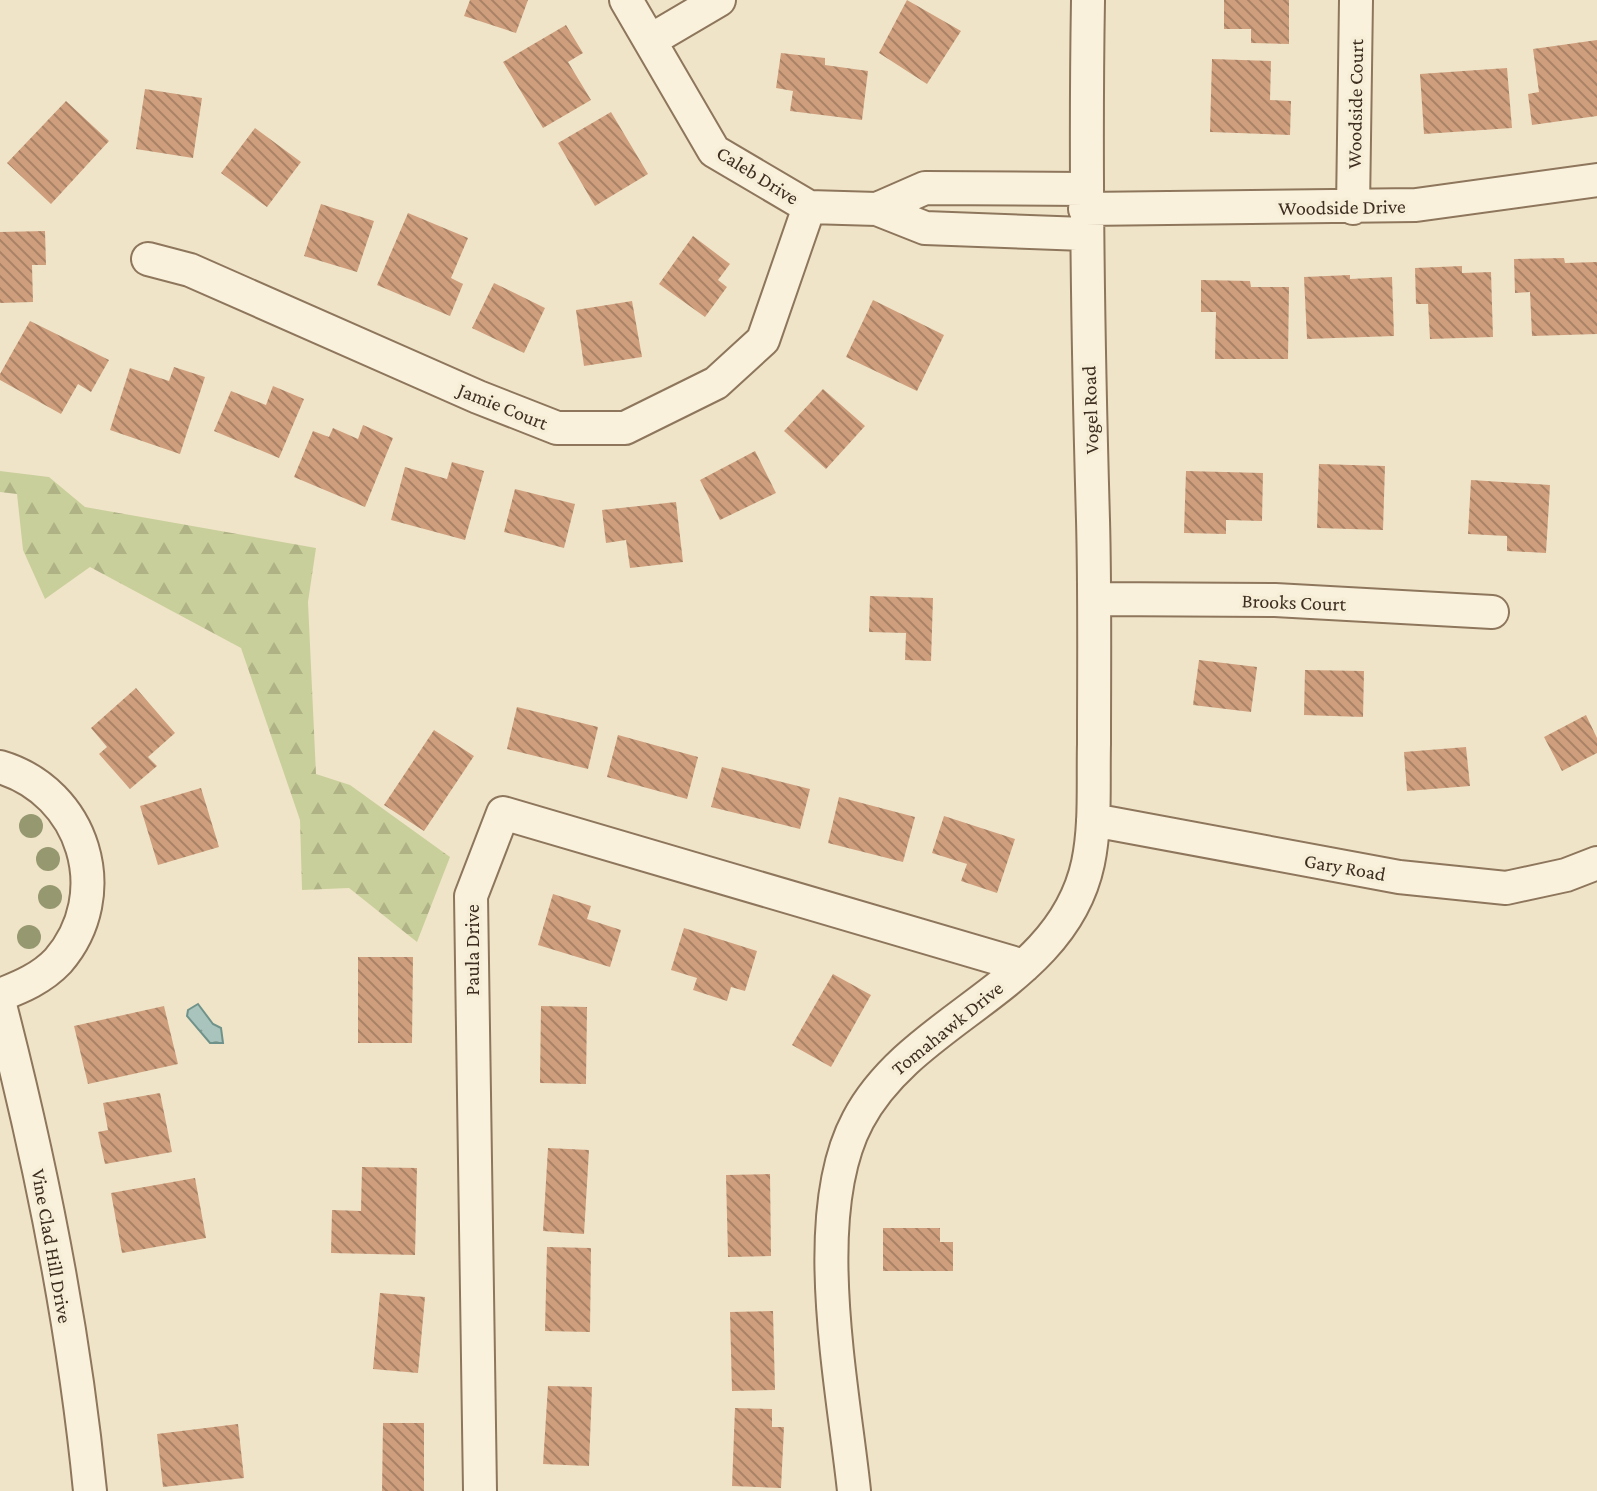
<svg xmlns="http://www.w3.org/2000/svg" width="1597" height="1491" viewBox="0 0 1597 1491" font-family="'Crimson Pro',serif">
<defs>
<pattern id="forest-firs" width="22" height="20" patternUnits="userSpaceOnUse" patternTransform="scale(2)"><rect width="22" height="20" fill="#c9cf9b"/><path d="M5 1l3.5 6h-7zM16 11l3.5 6h-7z" fill="#aeb285"/></pattern>
<pattern id="water-ripples" width="26" height="14" patternUnits="userSpaceOnUse" patternTransform="scale(2)"><rect width="26" height="14" fill="#a9c4bc"/><path d="M2 4q2-2 4 0t4 0M15 11q2-2 4 0t4 0" fill="none" stroke="#8ba098"/></pattern>
<pattern id="building-back-hatch" width="6" height="6" patternUnits="userSpaceOnUse" patternTransform="scale(2)"><rect width="6" height="6" fill="#cf9f7d"/><path d="M-1 5l2 2M0 0l6 6M5-1l2 2" fill="none" stroke="#a98266"/></pattern>
</defs>
<rect width="100%" height="100%" fill="#f0e4c8"/>
<path fill="url(#forest-firs)" d="M0,471l49,6 36,30 231,41 -8,54 8,172 34,11 100,72 -33,85 -68,-54 -47,2 -2,-70 -59,-172 -151,-81 -45,32 -22,-49 -6,-56 -17,-2z"/>
<path fill="url(#water-ripples)" stroke="#6f938a" stroke-width="2" d="M198,1004l15,20 8,4 2,15h-13l-23,-27 1,-6z"/>
<path fill="url(#building-back-hatch)" d="M470,0h58l-12,33 -52,-17z
M907,0l54,31 -34,53 -48,-31z
M1224,0h65v44l-38,-1v-14h-27z
M566,25l17,28 -15,9 23,38 -48,28 -40,-66z
M1597,40v76l-65,9 -4,-31 11,-2 -6,-43z
M781,53l44,5v7l43,6 -6,49 -72,-9 3,-20 -17,-3z
M1212,59l59,2 -1,39 21,1 -1,34 -80,-3z
M1507,68l5,60 -88,6 -4,-60z
M145,89l57,9 -9,60 -57,-9z
M66,101l43,40 -58,63 -44,-41z
M611,112l37,62 -53,32 -37,-63z
M255,128l46,34 -34,45 -46,-34z
M321,204l53,17 -17,51 -53,-16z
M408,213l60,25 -17,40 12,6 -13,32 -73,-31z
M45,231l1,34h-14l1,37 -33,1v-71z
M693,236l37,28 -12,16 9,7 -22,30 -46,-33z
M1564,258l1,5 32,-1v72l-65,2 -2,-44 -15,1 -1,-34z
M1462,266v7l29,-1 2,65 -63,2 -2,-35h-12l-1,-36z
M1350,275v4l42,-2 2,59 -87,3 -3,-62z
M1201,280l49,1 1,6h38l-1,72h-73l1,-47h-15z
M494,283l51,25 -21,45 -52,-25z
M873,300l71,35 -27,56 -71,-34z
M632,301l10,56 -58,9 -8,-56z
M30,321l79,39 -18,32 -13,-8 -17,30 -61,-34v-6z
M174,367l31,10 -25,77 -70,-24 20,-62 39,13z
M273,386l31,13 -25,59 -65,-27 17,-40 35,14z
M823,389l42,37 -39,43 -42,-38z
M363,425l30,13 -28,69 -71,-30 19,-46 16,6 4,-9 25,11z
M755,451l21,42 -56,27 -20,-40z
M452,462l32,9 -19,69 -74,-20 14,-53 42,12z
M1319,464l66,2 -2,64 -66,-2z
M1186,471l77,2 -1,48 -36,-1v14l-42,-1z
M1471,480l79,5 -4,68 -39,-2v-15l-39,-2z
M515,489l60,15 -11,44 -60,-16z
M676,502l7,60 -53,6 -4,-28 -20,3 -4,-33z
M870,596l63,2 -2,63 -26,-1 1,-27 -37,-1z
M1199,660l58,7 -6,45 -58,-7z
M1305,670l59,1 -1,46 -59,-2z
M136,688l39,45 -27,24 9,9 -27,23 -31,-35 8,-7 -16,-19z
M517,707l81,20 -10,42 -81,-20z
M1586,715l11,23v15l-35,18 -18,-34z
M434,730l40,26 -50,75 -40,-26z
M618,735l80,22 -11,42 -80,-22z
M1466,747l4,39 -63,5 -3,-39z
M722,767l88,22 -10,40 -89,-22z
M201,788l18,59 -61,18 -18,-59z
M839,797l76,20 -12,45 -75,-19z
M944,816l71,23 -18,54 -36,-12 6,-17 -35,-11z
M553,894l38,12 -4,13 34,11 -11,37 -72,-22z
M684,928l73,23 -12,40 -14,-4 -4,14 -34,-11 4,-12 -26,-8z
M358,957h55l-1,86h-54z
M833,974l38,21 -40,72 -39,-22z
M164,1006l14,58 -90,20 -14,-58z
M541,1006l46,1 -1,77 -46,-1z
M160,1093l12,59 -67,12 -7,-32 10,-2 -5,-27z
M548,1148l41,2 -5,84 -41,-3z
M362,1167l55,1 -2,87 -84,-2 1,-43 29,1z
M770,1174l1,82 -43,1 -2,-82z
M195,1178l11,60 -84,15 -11,-60z
M883,1228h57v14h13v29h-70z
M547,1247l44,1 -1,84 -45,-1z
M380,1293l45,4 -7,76 -45,-4z
M773,1311l2,79 -43,1 -2,-79z
M548,1386l44,1 -3,79 -46,-2z
M735,1408l37,1v18h12l-3,61 -49,-2z
M383,1423h41v68h-42z
M238,1424l6,54 -81,9 -6,-53z"/>
<g fill="none" stroke-linecap="round" stroke-linejoin="round">
<defs>
<path id="minor" d="M626,0l88,151 95,56 68,2 48,19 159,6
M651,40l68,-40
M1353,208l3,-208
M877,209l48,-21 160,1
M1085,209l331,-4 181,-25
M148,259l42,11 288,127 79,31h68l91,-45 47,-43 46,-133
M1095,599l180,1 217,12
M0,767c84,25 116,127 58,194 -16,17 -37,26 -58,34
M1093,820l306,57 107,11 60,-13 31,-12
M0,1005c41,159 74,322 90,486
M480,1491l-9,-595 32,-83 521,153
M854,1491c-11,-105 -47,-276 4,-371 55,-104 204,-134 230,-257 8,-38 5,-80 6,-119 0,-75 1,-150 -1,-224 -5,-174 -8,-346 -5,-520"/>
</defs>
<use href="#minor" stroke="#8d765c" stroke-width="36"/>
<use href="#minor" stroke="#faf1dc" stroke-width="32"/>
</g>
<g fill="#96986f">
<circle cx="31" cy="826" r="12"/>
<circle cx="48" cy="859" r="12"/>
<circle cx="50" cy="897" r="12"/>
<circle cx="29" cy="937" r="12"/>
</g>
<g text-anchor="middle" stroke-width="7" stroke-linejoin="round" paint-order="stroke">
<g font-size="20" fill="#3d2e20" stroke="#f7eed8">
<text transform="translate(1355 104) rotate(-89)" y="7">Woodside Court</text>
<text transform="translate(758 175) rotate(32)" y="7">Caleb Drive</text>
<text transform="translate(1342 207) rotate(-1)" y="7">Woodside Drive</text>
<text transform="translate(503 406) rotate(22)" y="7">Jamie Court</text>
<text transform="translate(1090 410) rotate(-92)" y="7">Vogel Road</text>
<text transform="translate(1294 602) rotate(2)" y="7">Brooks Court</text>
<text transform="translate(1345 867) rotate(10)" y="7">Gary Road</text>
<text transform="translate(472 950) rotate(-90)" y="7">Paula Drive</text>
<text transform="translate(947 1028) rotate(-39)" y="7">Tomahawk Drive</text>
<text transform="translate(52 1246) rotate(80)" y="7">Vine Clad Hill Drive</text>
</g>
</g>
</svg>
